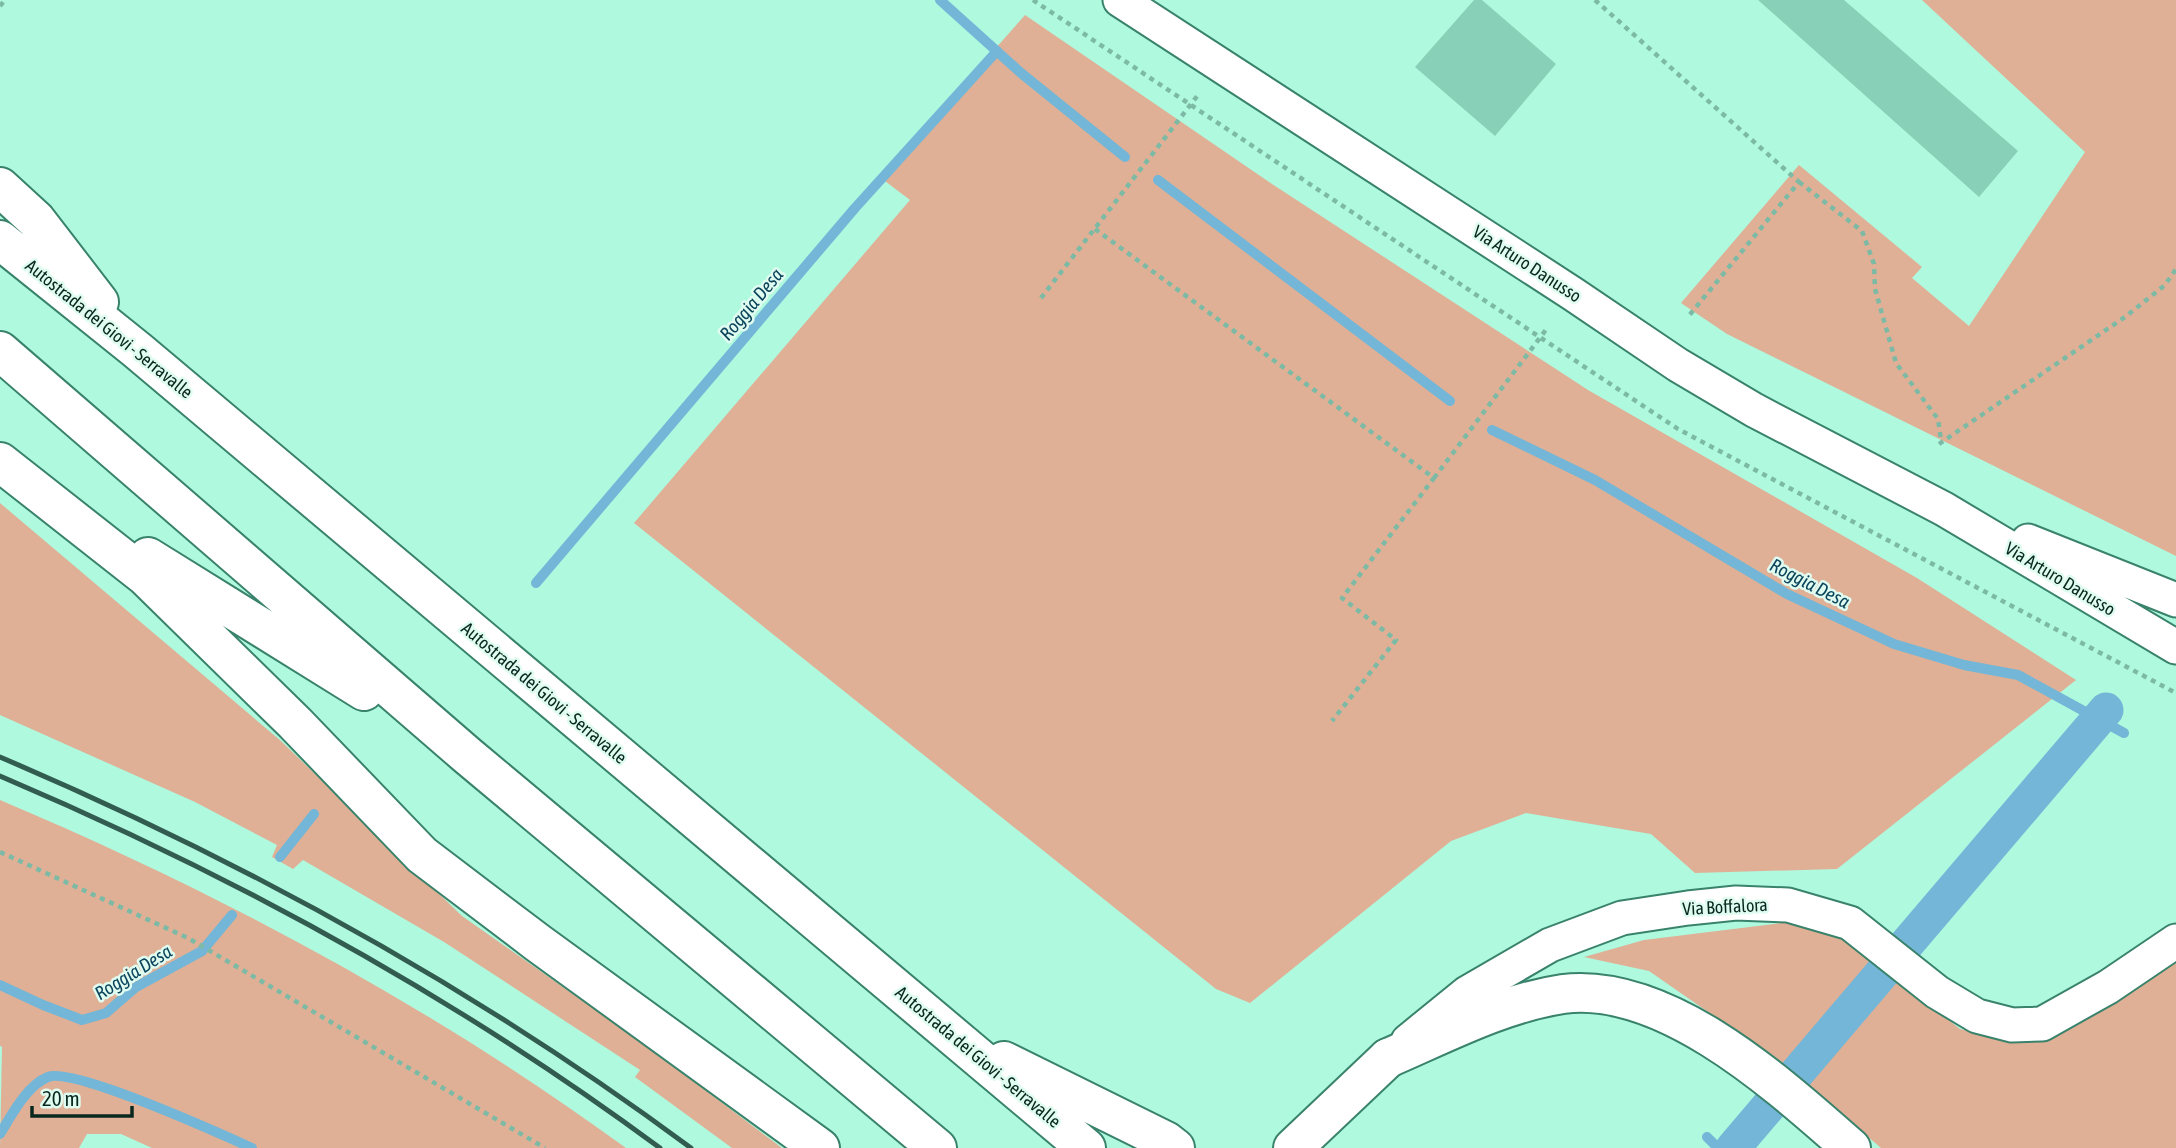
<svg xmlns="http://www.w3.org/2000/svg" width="2176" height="1148" viewBox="0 0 2176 1148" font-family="'Asap Condensed',sans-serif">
<rect width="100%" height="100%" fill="#aff9df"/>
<path fill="#dfb095" d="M1922,0h254v556l-449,-222 -46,-31 118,-138 123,102 -10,11 57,48 116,-174z
M1025,15l247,169 316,206 329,188 159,102 -239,189 -142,4 -44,-39 -125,-21 -75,28 -201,162 -34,-14 -582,-466 276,-323 -29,-22z
M0,503l281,238 181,175 189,133 131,99h-50l-97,-71 5,-7 -196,-128 -141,-82 -10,9 -21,-12 5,-12 -82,-43 -195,-87z
M0,800c220,93 433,207 626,348h-474l-31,-14h-34l-8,14h-79l2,-101 -2,-1z
M1798,921l48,18 114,90 45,11 53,-7 118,-71v186h-295l-98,-84 -134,-93 -65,-14 60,-17z"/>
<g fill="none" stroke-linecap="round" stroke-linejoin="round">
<path stroke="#74b6d7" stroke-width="10" d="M940,0l81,73 104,84
M1158,180l292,221
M1492,430l103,50 192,114 107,50 70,21 54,10 106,58
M536,583l319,-375 142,-157
M280,857l34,-43
M0,985l43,20 39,15 24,-7 30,-26 66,-36 30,-36
M0,1134c11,-18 27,-49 48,-57 25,-10 173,57 204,71
M1707,1137l11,11"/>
<path stroke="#74b6d7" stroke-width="35" d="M1733,1148l373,-438"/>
</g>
<path fill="#88d0b7" d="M1474,0h8l74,64 -61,72 -80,-69z
M1758,0h86l174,151 -39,46z"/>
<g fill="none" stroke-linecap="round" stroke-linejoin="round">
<defs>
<path id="minor" d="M1120,0l453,294 105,71 76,45 190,99 232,138
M2028,541l148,59
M1408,1041l59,-48 83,-48 72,-27 66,-10 48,-5 52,2 62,18 87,69 40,24 35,9 30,-1 66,-37 68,-46"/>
<path id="tertiary" d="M1293,1148l95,-90"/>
<path id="motorway" d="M0,187l36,33 63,82
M0,240l137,110 949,798
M0,351l468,405 469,392
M0,462l145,114 150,147 127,132 116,88 282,205
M148,557l216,134
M1388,1058c56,-24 114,-55 175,-64 103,-13 216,91 288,154
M1004,1061l162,80 9,7"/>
</defs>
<use href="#minor" stroke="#39826b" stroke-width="37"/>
<use href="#tertiary" stroke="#39826b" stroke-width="42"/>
<use href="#motorway" stroke="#39826b" stroke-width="42"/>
<path stroke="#7dbaa5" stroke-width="4.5" stroke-dasharray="5 5" stroke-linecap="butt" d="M1033,0l645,429 498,264
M1595,0l204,182 -112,136
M0,6l5,-6
M1799,182l63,49 12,33 1,25 21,74 42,56 3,21
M1095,229l339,249 -92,120 54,42 -64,81
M1041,298l157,-203
M1939,444l186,-127 40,-32 11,-16
M1434,478l114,-151
M0,852l188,86 357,210"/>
<use href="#minor" stroke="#fff" stroke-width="33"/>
<use href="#tertiary" stroke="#fff" stroke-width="38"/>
<use href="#motorway" stroke="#fff" stroke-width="38"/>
<path stroke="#325c4f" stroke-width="5" d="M0,757c244,104 478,233 691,391
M0,776c233,99 456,221 660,372"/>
</g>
<g text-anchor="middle" stroke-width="5" stroke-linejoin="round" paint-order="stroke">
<g font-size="18" fill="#08281f" stroke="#e0fcf1">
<text transform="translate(1527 264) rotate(33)" y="6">Via Arturo Danusso</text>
<text transform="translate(109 329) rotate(39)" y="6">Autostrada dei Giovi - Serravalle</text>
<text transform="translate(2060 579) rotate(31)" y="6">Via Arturo Danusso</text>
<text transform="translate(544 693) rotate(40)" y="6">Autostrada dei Giovi - Serravalle</text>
<text transform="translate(1725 907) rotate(-3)" y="6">Via Boffalora</text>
<text transform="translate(978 1057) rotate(40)" y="6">Autostrada dei Giovi - Serravalle</text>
</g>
<g font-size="19" font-style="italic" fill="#0b445b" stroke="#e0fcf1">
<text transform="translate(751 304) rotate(-50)" y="7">Roggia Desa</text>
<text transform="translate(1810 583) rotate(27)" y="7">Roggia Desa</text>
<text transform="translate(133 972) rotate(-32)" y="7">Roggia Desa</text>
</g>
</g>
<path d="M32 1106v10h100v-10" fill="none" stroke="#08281f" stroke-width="3.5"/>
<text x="42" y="1106" font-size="21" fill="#08281f" stroke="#e0fcf1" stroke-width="5" paint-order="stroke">20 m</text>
</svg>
